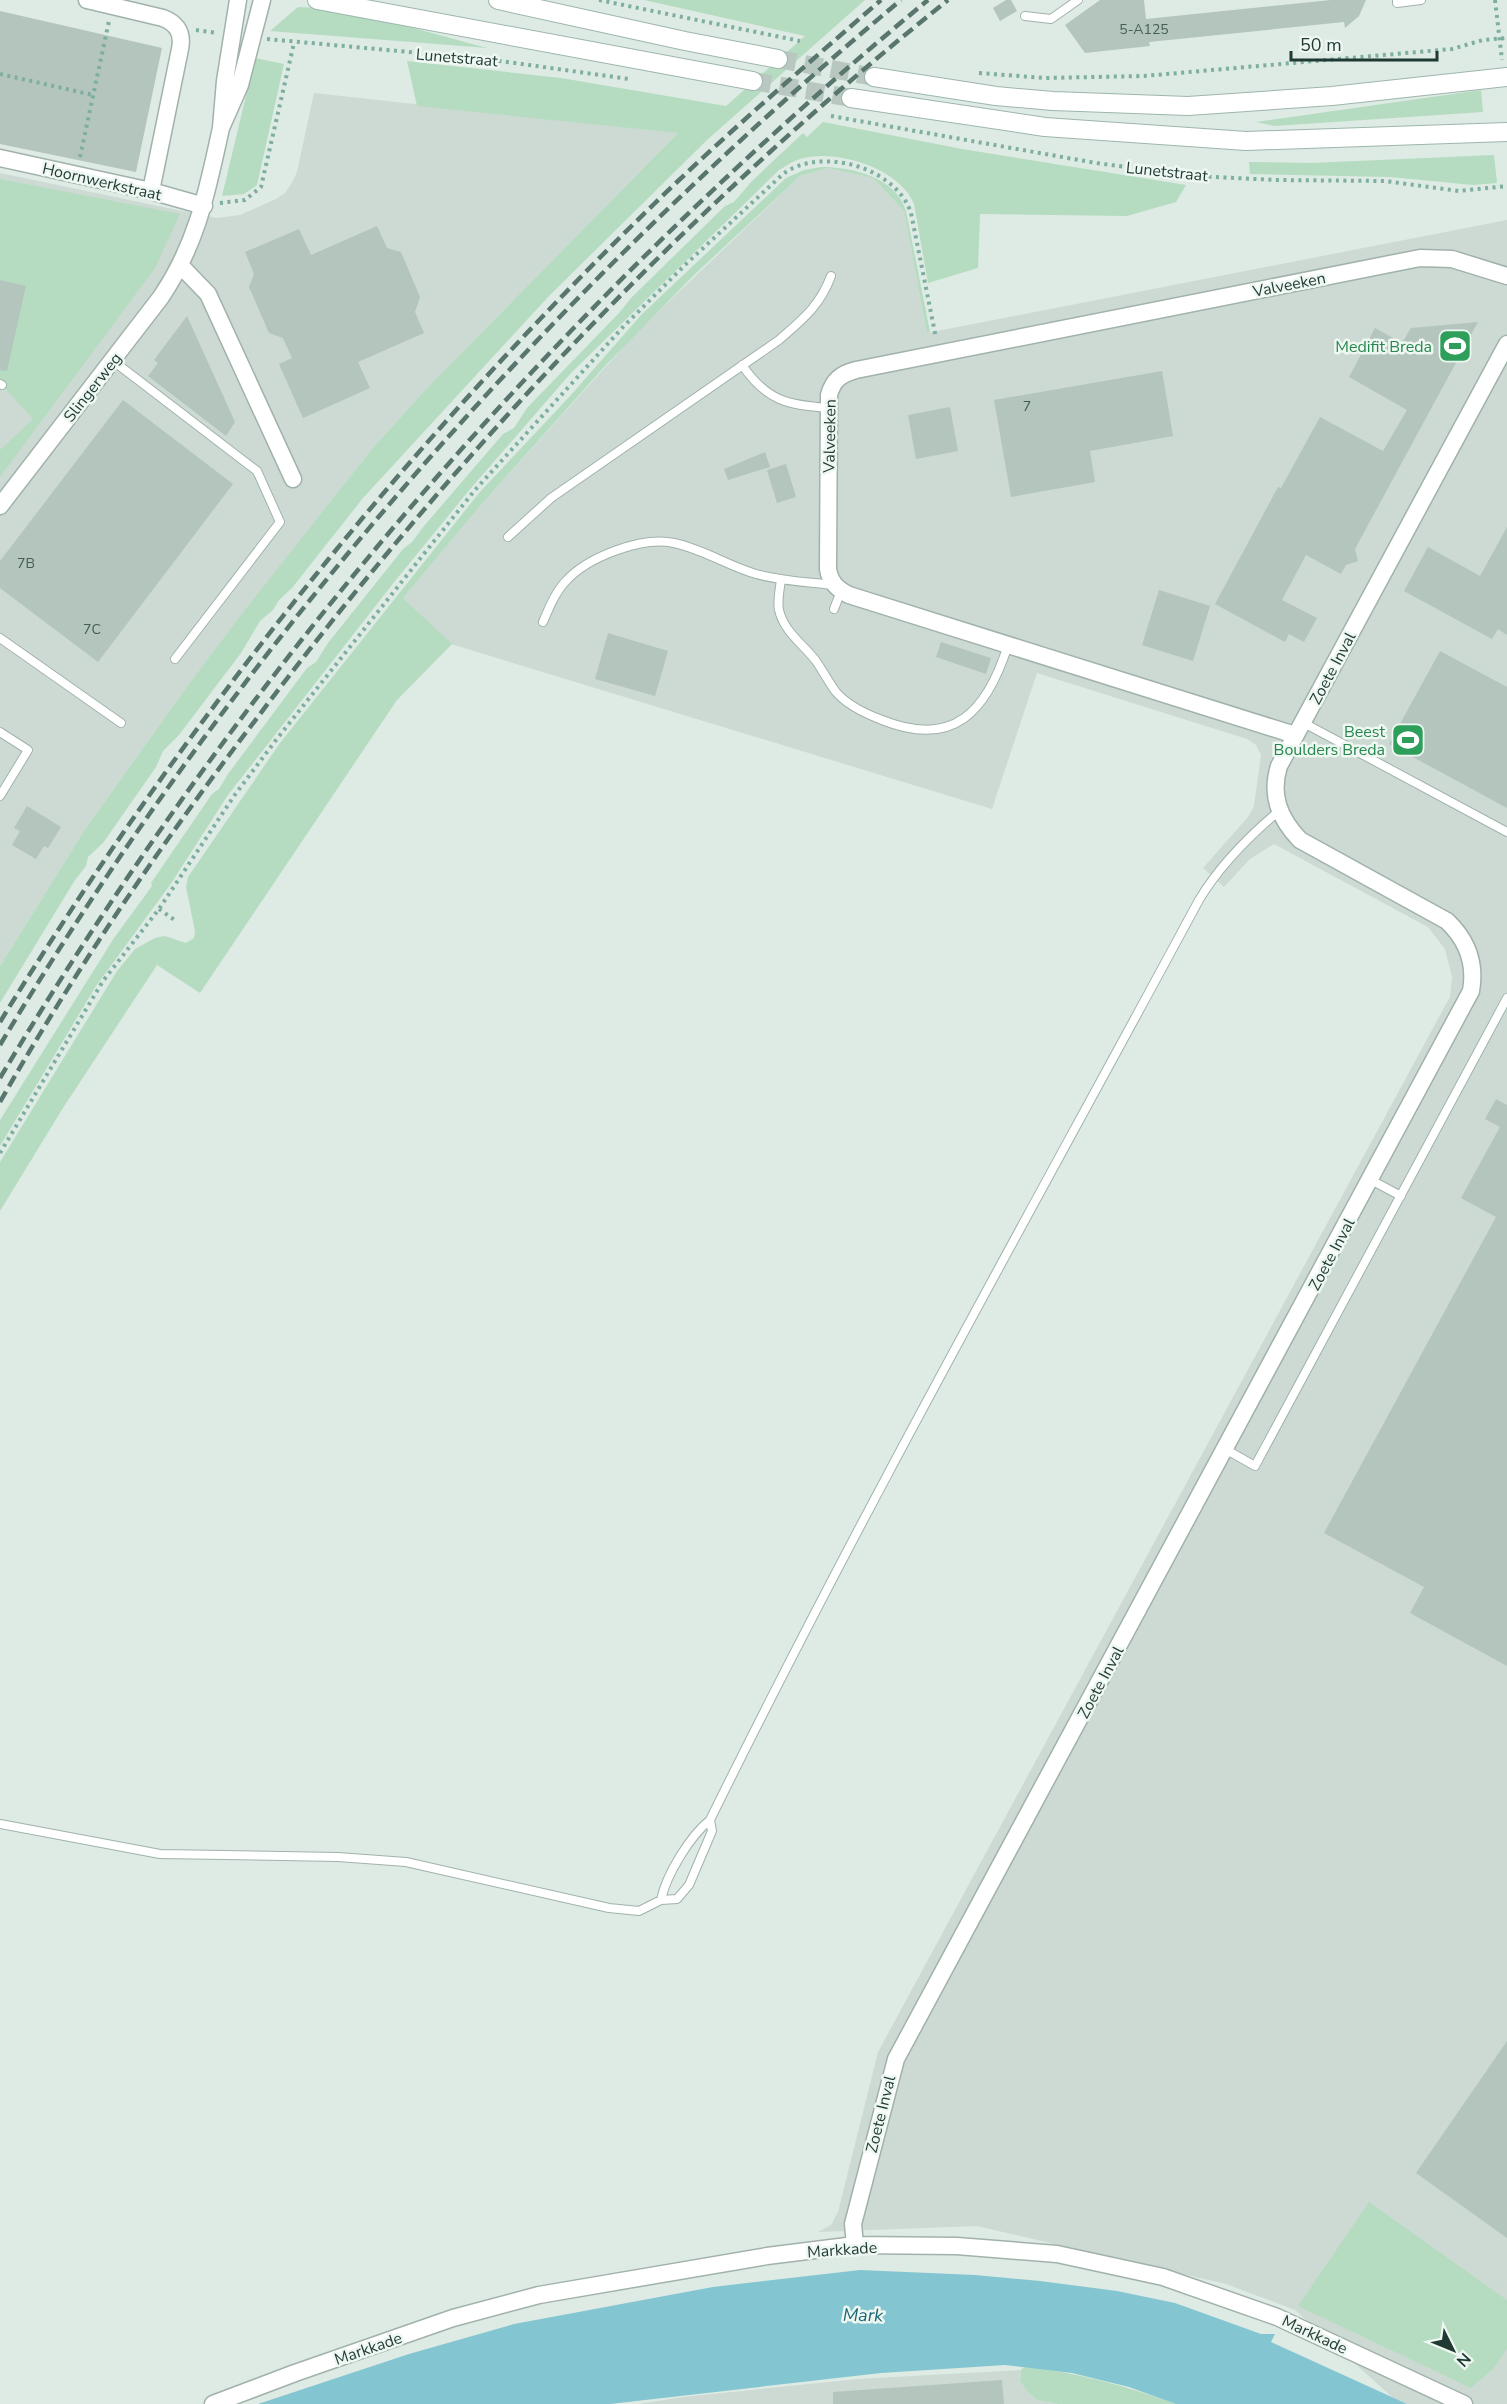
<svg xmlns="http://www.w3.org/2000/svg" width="1507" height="2404" viewBox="0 0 1507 2404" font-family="'Nunito Sans',sans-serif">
<rect width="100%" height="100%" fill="#deeae4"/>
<path fill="#ccdad3" d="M314,93l364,40 -252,256 -54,60 -186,239 -100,140 -86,138v-793l216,45 24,-3 36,-16 9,-6 7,-10 5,-11z
M827,168l46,10 31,33 23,122 580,-113v2184h-107l-105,-94 -69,-26 -249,-58 -159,6 13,-7 7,-13 40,-160 567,-1046 5,-9 2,-20 -7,-28 -17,-22 -154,-83 -24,15 -26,28 -21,-19 45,-51 6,-11 7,-51 -5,-10 -9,-6 -210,-66 -45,136 -541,-165 -48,-46 83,-99 153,-169 161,-154z
M1021,2370l-1,11 6,9 11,10 21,4h-420l45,-7 175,-18z"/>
<path fill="#b5dcc0" d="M644,0h221l-158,140 -158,156 -186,202 -71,90 -13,12 -6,10 -13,11 -19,32 -62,82 -16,16 -7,16 -53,76 -15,14 -2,9 -11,14 -75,123v-37l86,-138 100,-140 62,-82 124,-157 54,-60 252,-256 -261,-27 -10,-45 154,17 165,28 79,-70z
M298,7c59,1 132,27 190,41l-218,-17z
M255,58l29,6 -27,121 -13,9 -22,2z
M1481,90l2,22 -209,14 -18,-4z
M823,122l139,27 224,36 -10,17 -49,14 -147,-2 -2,54 -50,15 -14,-79c-14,-36 -79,-56 -114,-45 -7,2 -14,7 -21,11l-208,203 -100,115 -76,93 -167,214 -58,90 -74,101 -96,160v-26l114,-182 38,-52 -1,-3 61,-89 7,-5 9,-15 79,-106 9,-6 12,-19 75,-94 9,-7 12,-16 79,-92 11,-6 13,-20 92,-95 12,-15 94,-92 9,-4 18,-21 51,-48 4,4z
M1494,155l3,28 -24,2 -83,-8 -140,-3 -1,-12 62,1z
M821,167c31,0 75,10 85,44l24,121 -3,1 -23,-122 -31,-33 -46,-10 -27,8 -108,101 -86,88 -120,134 -83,99 49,46 -55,56 -197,293 -43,-28 -94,143 -63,103v-49l117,-191 18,-22 20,-11 10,-2 21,7 8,-5 1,-7 -9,-44 2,-10 92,-134 199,-250 92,-98 70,-80 145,-137 18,-8z
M0,179l180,35 -25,54 -155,209v-27l33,-31 -30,-33 -3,2z
M1369,2202l138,98v49l-14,20 -22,19 -173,-82z
M1024,2367c53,5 102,19 152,37h-118l-21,-4 -11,-10 -6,-9 1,-11z"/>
<path fill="#83c6d1" d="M860,2270l115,5 65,6 77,10 58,12 86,31h14l-4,8 136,62h-231l-47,-17 -57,-14 -67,-8 -124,8 -271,31h-352l151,-50 105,-30 199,-37z"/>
<path fill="#b3c5bd" d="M1006,0h5l6,11 -17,10 -7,-13z
M1100,0h44l2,19 185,-19h35l-7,16 -14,12 -1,-6 -195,20 1,4 -65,7 -20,-28z
M0,11l162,37 -26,124 -136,-28z
M377,226l10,22 14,4 19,45 -5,15 9,21 -66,29 12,26 -67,30 -24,-54 13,-6 -9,-20 -14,-5 -20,-46 5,-13 -9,-22 54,-23 12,26z
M0,280l26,6 -19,85 -7,-1z
M187,316l48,106 -9,14 -78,-60 10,-13 -4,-3z
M1478,322l-123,227 3,12 -12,4 -5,9 -35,-19 -24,45 35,18 -13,24 -15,-8 -4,8 -70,-38 63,-117 3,1 39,-71 63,34 24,-41 -58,-33 26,-49 27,15 9,-15z
M1162,371l11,65 -83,15 5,31 -84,15 -17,-97z
M123,400l110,84 -135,178 -98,-74v-27z
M950,407l8,44 -42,8 -8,-44z
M765,452l5,15 -42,13 -4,-11z
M786,464l10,33 -19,6 -10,-33z
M1507,527v108l-9,-6 -6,10 -88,-48 24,-44 52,29z
M1159,590l51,16 -17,55 -51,-16z
M608,633l60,18 -13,45 -60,-17z
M941,642l50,16 -5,16 -50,-17z
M1440,651l67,36v121l-118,-64z
M27,806l34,21 -13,21 -4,-2 -8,13 -24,-14 8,-14 -6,-3z
M1496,1099l11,6v561l-97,-53 14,-26 -100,-54 172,-316 -35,-19 39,-71 -15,-8z
M1507,2041v197l-91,-65z
M1002,2380l2,24h-171v-12z"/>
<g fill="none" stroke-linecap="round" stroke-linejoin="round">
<path stroke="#b8c7c0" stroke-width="18" stroke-dasharray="18 9" stroke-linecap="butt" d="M778,59l96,18
M753,81l98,17"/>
<defs>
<path id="service" d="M1397,0v3l24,-3
M1025,16l26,3 27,-19
M112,360l145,111 23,51 -105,137
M742,365c25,36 45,40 87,43
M0,384l2,1
M508,537l43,-39 228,-158c23,-20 41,-34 52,-64
M781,579c-1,10 -4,22 -2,31 5,22 25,35 37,51 7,10 13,22 20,31 12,14 30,22 46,28 72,29 105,-9 126,-75
M834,609l7,-18
M543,622c6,-14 12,-29 22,-40 22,-25 77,-46 109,-39 29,6 54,23 82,31 25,7 52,8 78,11
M0,638l121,85
M1302,722l205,110
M0,732l28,18 -28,46
M1371,1180l30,16
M1225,1449l30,17 252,-468
M0,1824l160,30 178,3 68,5 203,46 30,3 22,-11c5,-25 29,-64 49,-80 153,-311 324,-614 489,-920 21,-35 49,-63 80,-89
M661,1900l16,-1 12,-14 23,-54 -2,-11"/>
<path id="minor" d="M87,0l76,18c15,6 20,16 17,31l-29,142
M238,0l-13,81 -4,47 19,-43 22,-85
M0,158l151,33 53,15
M180,265l28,29 85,185
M0,506l161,-209c37,-55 46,-106 60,-169
M1295,735l-446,-140c-12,-6 -19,-13 -21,-26l1,-174c4,-15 12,-21 27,-25l564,-112 32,1 55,17
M855,2245l-2,-21 43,-165 575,-1068c5,-28 -4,-51 -24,-70l-147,-81c-21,-22 -30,-45 -21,-74l228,-422
M213,2404l82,-31 158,-55 86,-23 228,-39 88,-11 102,1 100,8 106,23 114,40 187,87"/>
<path id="secondary" d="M317,0l436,81
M498,0l187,41 93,18
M874,77l122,19 57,5 135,5 144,-10 175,-19
M851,98l194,29 201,14 261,-9"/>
</defs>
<use href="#service" stroke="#a1b2ab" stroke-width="10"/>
<use href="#minor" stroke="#a1b2ab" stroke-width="19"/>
<use href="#secondary" stroke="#9db6ad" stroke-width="20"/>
<path stroke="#7dae9f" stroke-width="4" stroke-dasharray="3 4.5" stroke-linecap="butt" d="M599,0l201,41
M1495,0l7,60
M196,30l22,3
M267,39l219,20 143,20
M979,73l66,5 99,-2 308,-27 31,-9 24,-2
M0,74l93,21
M831,116l265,47 97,13 84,4 108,1 74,10 48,-5
M80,157l29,-136
M220,203l25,-3 16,-13 33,-144
M159,909l17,12
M0,1153l103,-172 56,-72 75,-113 42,-56 147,-185 52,-65 148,-163 63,-63 97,-90c38,-28 113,-7 128,39l25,125"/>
<use href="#service" stroke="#fff" stroke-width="8"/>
<use href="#minor" stroke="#fff" stroke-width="16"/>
<use href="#secondary" stroke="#fff" stroke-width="18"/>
<path stroke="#59766e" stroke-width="4.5" stroke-dasharray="12 6" stroke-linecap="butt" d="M0,1022c183,-298 402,-573 653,-817 73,-71 151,-138 228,-205
M0,1045c237,-397 546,-749 901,-1045
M0,1078c245,-411 560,-774 928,-1078
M0,1102c76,-134 164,-262 257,-384 200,-266 431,-510 691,-718"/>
</g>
<defs>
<symbol id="stadium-square" viewBox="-11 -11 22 22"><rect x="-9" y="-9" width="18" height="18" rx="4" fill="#2e9e5b" stroke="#eef7f2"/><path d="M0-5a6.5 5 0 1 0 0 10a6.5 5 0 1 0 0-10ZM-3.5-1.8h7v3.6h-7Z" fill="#fff"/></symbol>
</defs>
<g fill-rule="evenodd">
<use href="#stadium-square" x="1436" y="327" width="38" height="38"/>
<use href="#stadium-square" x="1389" y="721" width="38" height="38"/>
</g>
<g text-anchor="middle" stroke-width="5" stroke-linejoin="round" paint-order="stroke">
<g font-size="14" fill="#445d55">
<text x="1144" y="34">5-A125</text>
<text x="1027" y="411">7</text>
<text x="26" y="568">7B</text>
<text x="92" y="634">7C</text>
</g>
<g font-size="16" fill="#1f3a32" stroke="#eef7f2">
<text transform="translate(457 57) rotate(5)" y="6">Lunetstraat</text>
<text transform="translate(1167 171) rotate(6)" y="6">Lunetstraat</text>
<text transform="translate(102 181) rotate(13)" y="6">Hoornwerkstraat</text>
<text transform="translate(1289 284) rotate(-11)" y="6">Valveeken</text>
<text transform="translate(92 387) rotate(-52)" y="6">Slingerweg</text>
<text transform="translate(829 436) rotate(-89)" y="6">Valveeken</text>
<text transform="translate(1332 668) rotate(-62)" y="6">Zoete Inval</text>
<text transform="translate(1331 1254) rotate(-62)" y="6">Zoete Inval</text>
<text transform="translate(1100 1682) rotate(-62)" y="6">Zoete Inval</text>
<text transform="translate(880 2114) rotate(-76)" y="6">Zoete Inval</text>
<text transform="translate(842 2249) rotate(-4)" y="6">Markkade</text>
<text transform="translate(1315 2334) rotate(25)" y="6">Markkade</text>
<text transform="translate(368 2348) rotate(-19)" y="6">Markkade</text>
</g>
<g font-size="16" fill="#27864d" stroke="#eef7f2" text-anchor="end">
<text x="1432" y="352">Medifit Breda</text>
<text x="1385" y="737">Beest<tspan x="1385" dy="18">Boulders Breda</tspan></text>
</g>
<g font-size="18" font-style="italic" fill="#186776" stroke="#eef7f2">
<text transform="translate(863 2315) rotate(1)" y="6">Mark</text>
</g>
</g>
<g transform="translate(1453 2350) rotate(133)" stroke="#eef7f2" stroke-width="4.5" paint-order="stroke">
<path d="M0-4.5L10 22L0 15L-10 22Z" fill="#1f3a32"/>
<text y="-9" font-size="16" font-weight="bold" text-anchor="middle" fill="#1f3a32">N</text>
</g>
<path d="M1291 51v9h146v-9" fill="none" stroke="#1f3a32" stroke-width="3"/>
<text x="1300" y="51" font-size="18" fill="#1f3a32" stroke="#eef7f2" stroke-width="4.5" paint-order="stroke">50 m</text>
</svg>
